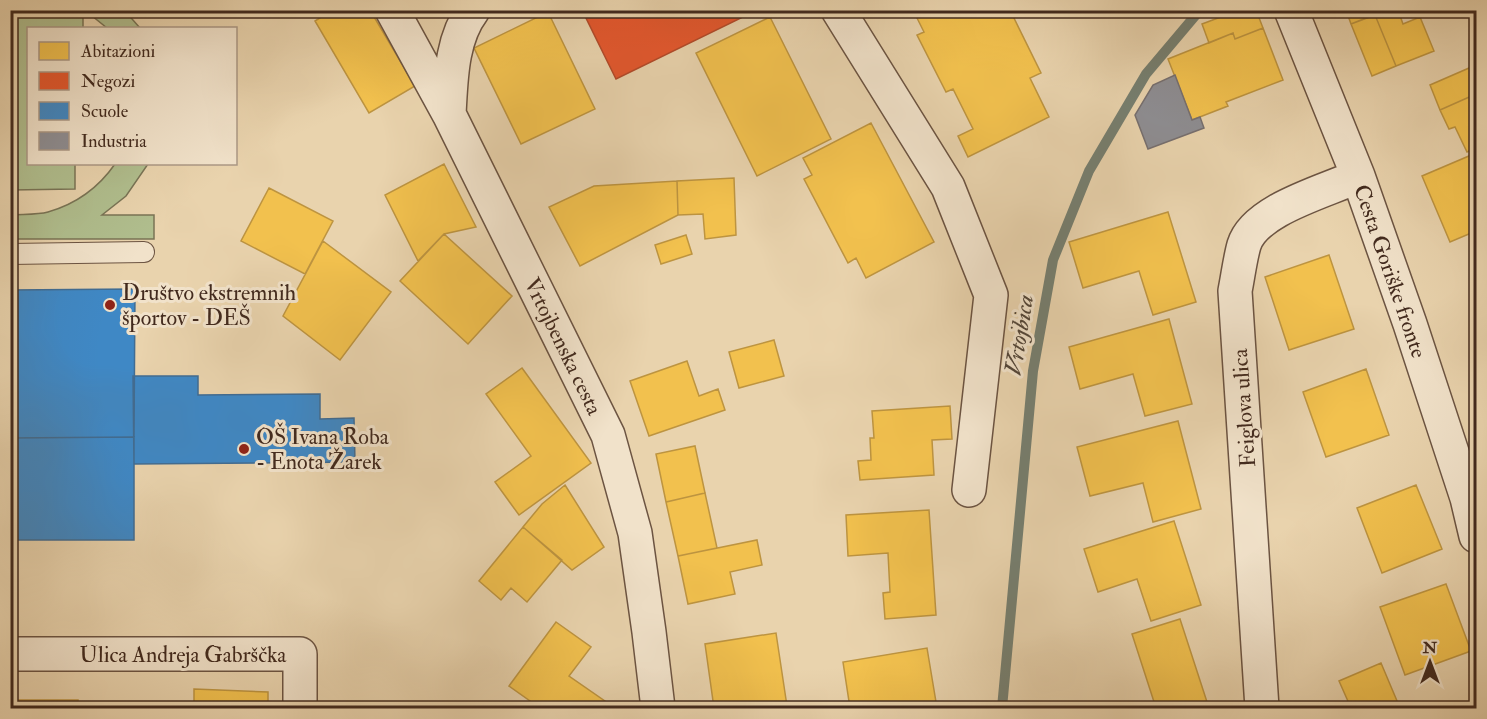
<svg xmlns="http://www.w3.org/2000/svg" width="1487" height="719" viewBox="0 0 1487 719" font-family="'IM FELL Double Pica',serif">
<rect width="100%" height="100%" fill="#e9d3ad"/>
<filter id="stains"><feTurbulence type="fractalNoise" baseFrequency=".00333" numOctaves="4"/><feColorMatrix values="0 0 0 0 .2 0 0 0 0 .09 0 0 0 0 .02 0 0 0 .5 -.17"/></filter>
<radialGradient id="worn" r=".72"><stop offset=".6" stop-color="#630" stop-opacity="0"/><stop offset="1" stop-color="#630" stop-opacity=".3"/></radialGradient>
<path fill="#b0be8e" stroke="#797456" stroke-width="1.5" d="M86,11h39l15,17h-33z
M83,13v15h-55v136h47v25l-64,1v-176z
M115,164h33l-22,32 -24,19h52v24h-143v-24c11,-1 26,0 37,-3 28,-8 51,-25 67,-48z"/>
<path fill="#f2c14e" stroke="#bd9440" stroke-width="1.5" d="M332,10h38l45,76 -46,27 -54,-92z
M913,10h97l31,63 -11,5 19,39 -81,40 -10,-21 15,-7 -20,-40 -7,3 -29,-57 7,-3z
M1224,10h32l7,18 -28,11 -2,-6 -24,10 -7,-19 24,-9z
M1346,10h40l-35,14z
M1386,10h12l5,14 17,-7 14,34 -38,15 -21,-51z
M548,12l47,97 -74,35 -47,-96z
M1375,15l21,51 -24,10 -21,-52z
M770,17l61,122 -74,37 -61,-123z
M1263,28l20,52 -57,22 2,4 -36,14 -24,-61 65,-26 2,6z
M1476,65v29l-36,16 -10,-25z
M1476,94v54l-9,4 -12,-25 -6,2 -9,-19z
M871,123l63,119 -68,36 -10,-20 -8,5 -44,-84 8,-4 -9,-17z
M1476,153v78l-26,11 -28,-66z
M444,164l32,63 -32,7 -26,27 -33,-66z
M734,178l2,57 -31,4 -2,-25 -25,1 -1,-34z
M677,181l1,34 -98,51 -31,-59 45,-21z
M269,188l64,33 -28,53 -64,-33z
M1168,212l28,90 -43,13 -14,-44 -56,17 -14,-46z
M444,234l68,62 -44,48 -68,-63z
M686,235l6,19 -31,10 -6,-19z
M323,241l68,51 -51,68 -57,-44z
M1329,255l25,74 -65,21 -24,-73z
M1169,319l23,85 -47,12 -12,-42 -53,15 -11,-42z
M774,340l10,36 -45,12 -10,-36z
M687,361l12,35 19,-7 7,21 -76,26 -19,-55z
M522,368l69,95 -72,52 -24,-33 36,-26 -45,-62z
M1366,369l23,66 -63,22 -23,-65z
M950,406l2,33 -20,1 2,35 -74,5 -2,-19 13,-1 -1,-22h4l-2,-27z
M1178,421l23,88 -48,13 -10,-39 -53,13 -13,-49z
M695,446l10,47 -39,9 -10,-48z
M565,485l39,62 -32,23 -49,-43 19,-23z
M1416,485l26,64 -60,24 -25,-65z
M705,493l12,55 -39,8 -12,-54z
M929,510l7,105 -51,4 -2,-26 7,-1 -2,-39 -40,3 -2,-41z
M1174,521l27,84 -50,16 -14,-42 -39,13 -14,-43z
M523,527l39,33 -35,42 -16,-14 -10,12 -22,-19z
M757,540l5,25 -32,7 5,22 -47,10 -10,-48z
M1446,584l25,67 -66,24 -25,-68z
M1180,619l28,86 -10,3h-42l-24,-74z
M556,622l35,25 -22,29 46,32h-75l-31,-22z
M776,633l11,73 -17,2h-56l-9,-64z
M927,648l10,60h-87l-7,-46z
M1381,663l19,45h-49l-12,-27z
M194,689l74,3v16h-74z
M10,700h68v8h-68z"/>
<path fill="#e4572e" stroke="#b34a29" stroke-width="1.5" d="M592,10h145l4,8 -125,61 -32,-65z"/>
<path fill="#3f88c5" stroke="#406c93" stroke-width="1.5" d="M135,289l-1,148 -124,1v-148z
M133,376h65v19l122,-1v25l34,-1 1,44 -221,2z
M134,437v103h-124v-102z"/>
<path fill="#8d8d92" stroke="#766f6f" stroke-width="1.5" d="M1175,75l17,45 8,-3 4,11 -56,21 -13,-34 18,-30z"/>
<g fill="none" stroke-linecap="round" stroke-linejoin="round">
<path stroke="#767f70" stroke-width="10" d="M1002,708l31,-337 20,-111 36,-89 57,-97 54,-64"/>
<defs>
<path id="service" d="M10,254l134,-2"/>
<path id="minor" d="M392,10l57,104 159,321 27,98 14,99 9,76
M838,10l110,177 43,108 -22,195
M1291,10l67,166 52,148 57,174 9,38
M449,114c2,-34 2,-75 24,-104
M10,654h290v54
M1262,708l-27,-417c3,-15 5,-32 9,-46 11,-36 83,-54 114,-69"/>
</defs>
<use href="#service" stroke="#6c5442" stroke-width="22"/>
<use href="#minor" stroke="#6c5442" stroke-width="36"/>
<use href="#service" stroke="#f1e2ca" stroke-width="20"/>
<use href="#minor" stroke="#f1e2ca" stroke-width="33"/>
</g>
<g fill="#8f2418" stroke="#f1e2ca" stroke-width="2">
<circle cx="110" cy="305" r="6"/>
<circle cx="244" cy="449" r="6"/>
</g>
<g text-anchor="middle" stroke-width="6" stroke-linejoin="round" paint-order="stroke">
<g font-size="22" fill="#422a1e" stroke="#f1e2ca">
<text transform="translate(1391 271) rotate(71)" y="8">Cesta Goriške fronte</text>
<text transform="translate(564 346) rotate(64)" y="8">Vrtojbenska cesta</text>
<text transform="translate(1243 408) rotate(-94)" y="8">Feiglova ulica</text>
<text x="183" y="662">Ulica Andreja Gabrščka</text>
</g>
<g font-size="22" fill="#422a1e" stroke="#f1e2ca" text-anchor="start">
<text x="122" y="300">Društvo ekstremnih<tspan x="122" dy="25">športov - DEŠ</tspan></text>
<text x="256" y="444">OŠ Ivana Roba<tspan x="256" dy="25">- Enota Žarek</tspan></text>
</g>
<g font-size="24" font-style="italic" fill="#534639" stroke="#f1e2ca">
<text transform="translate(1019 335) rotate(-81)" y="8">Vrtojbica</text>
</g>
</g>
<rect width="1487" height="719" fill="none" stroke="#e9d3ad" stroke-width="36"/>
<rect x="12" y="12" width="1463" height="695" fill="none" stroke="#422a1e" stroke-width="3"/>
<rect x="18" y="18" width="1451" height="683" fill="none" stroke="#422a1e" stroke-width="1.5"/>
<rect x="27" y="27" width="210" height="138" fill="#f1e2ca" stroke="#ab9885" stroke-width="1.5"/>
<rect x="39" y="42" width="30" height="18" fill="#f2c14e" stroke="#ab9885" stroke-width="1.5"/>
<text x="81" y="57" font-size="18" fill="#422a1e">Abitazioni</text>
<rect x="39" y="72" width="30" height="18" fill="#e4572e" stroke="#ab9885" stroke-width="1.5"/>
<text x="81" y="87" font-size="18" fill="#422a1e">Negozi</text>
<rect x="39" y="102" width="30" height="18" fill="#3f88c5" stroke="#ab9885" stroke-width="1.5"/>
<text x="81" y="117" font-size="18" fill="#422a1e">Scuole</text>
<rect x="39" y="132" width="30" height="18" fill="#8d8d92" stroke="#ab9885" stroke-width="1.5"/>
<text x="81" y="147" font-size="18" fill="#422a1e">Industria</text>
<g transform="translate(1430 662)" stroke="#f1e2ca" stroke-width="4.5" paint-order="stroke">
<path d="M0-4.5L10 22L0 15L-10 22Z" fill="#422a1e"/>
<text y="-9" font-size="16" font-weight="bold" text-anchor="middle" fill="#422a1e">N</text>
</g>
<rect width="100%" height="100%" filter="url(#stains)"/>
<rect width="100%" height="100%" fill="url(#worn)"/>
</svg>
